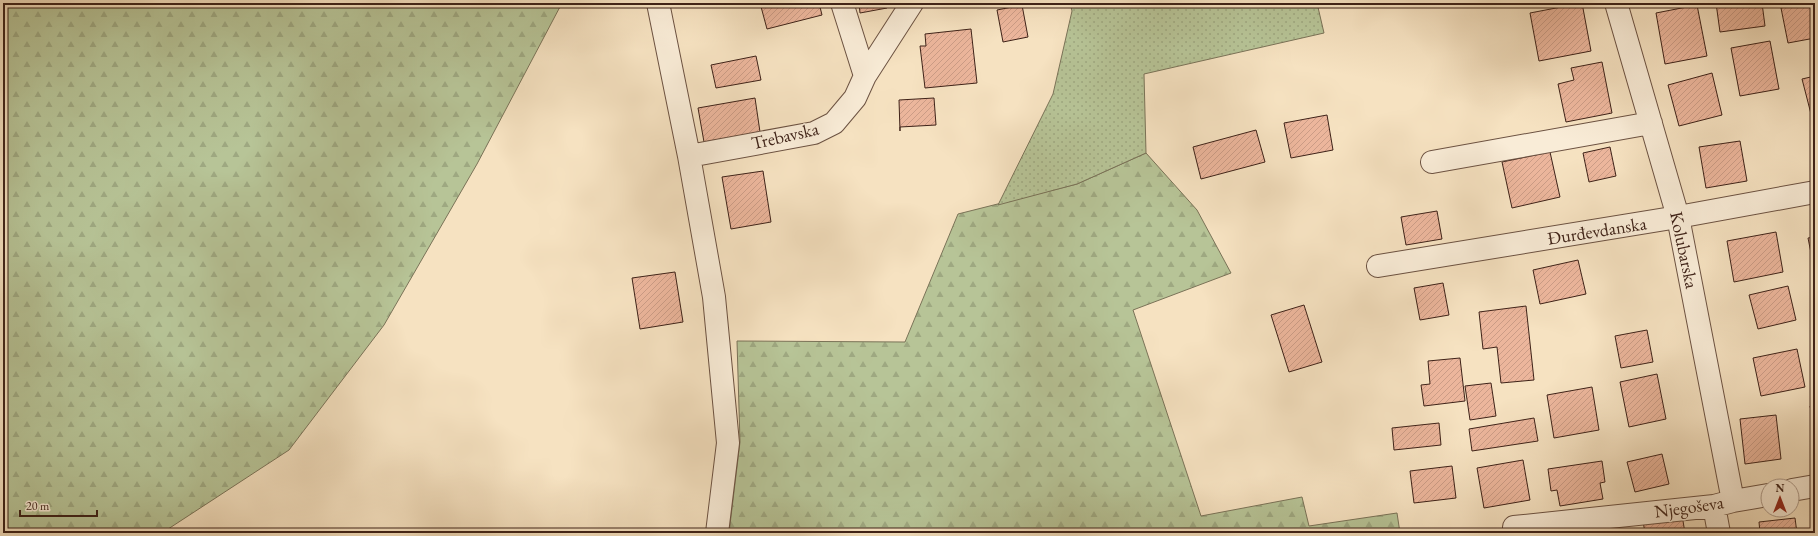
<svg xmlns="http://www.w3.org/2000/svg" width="1818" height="536" viewBox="0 0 1818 536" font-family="'EB Garamond',serif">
<defs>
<pattern id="forest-firs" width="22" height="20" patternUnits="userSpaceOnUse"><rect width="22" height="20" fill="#b7c497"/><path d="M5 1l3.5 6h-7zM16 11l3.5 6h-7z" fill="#9ea881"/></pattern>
<pattern id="garden-dots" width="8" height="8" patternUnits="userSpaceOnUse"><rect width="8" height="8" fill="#b7c497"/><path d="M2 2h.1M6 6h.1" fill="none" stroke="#9ea881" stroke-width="1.8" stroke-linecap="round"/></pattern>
<pattern id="building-hatch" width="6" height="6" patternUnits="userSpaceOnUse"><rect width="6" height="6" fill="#ecb69c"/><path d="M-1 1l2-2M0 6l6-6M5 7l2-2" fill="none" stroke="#cb9c86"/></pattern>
</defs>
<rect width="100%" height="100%" fill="#f6e2c1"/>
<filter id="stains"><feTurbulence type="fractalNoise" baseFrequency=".005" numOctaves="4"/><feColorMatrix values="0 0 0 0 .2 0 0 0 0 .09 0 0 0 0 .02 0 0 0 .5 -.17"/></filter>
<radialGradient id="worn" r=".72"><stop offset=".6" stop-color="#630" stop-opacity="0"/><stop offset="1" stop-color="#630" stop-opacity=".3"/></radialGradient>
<path fill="url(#forest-firs)" stroke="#7a7358" d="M3,3h559l-85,161 -93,161 -95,125 -127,83h-159z
M1146,153l51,57 34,63 -98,37 68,206 101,-19 7,29 88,-13 3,20h-210l-1,-4 -34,4h-426l11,-91 -3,-101 168,1 53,-128 119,-30z"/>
<path fill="url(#garden-dots)" stroke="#7a7358" d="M1070,3h247l7,30 -180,41 2,79 -69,31 -79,21 55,-111 19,-83z"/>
<path fill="url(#building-hatch)" stroke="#3e2218" d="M760,3h59l3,12 -55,14z
M859,3h27l1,5 -27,5z
M1582,3l9,48 -52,10 -9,-48z
M1716,3h46l3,23 -45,6z
M1805,3h10v35l-27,5 -7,-35z
M1022,5l6,32 -25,5 -6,-32z
M1697,5l10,51 -42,8 -9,-51z
M971,29l6,54 -52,5 -5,-42h6l-1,-12z
M1770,41l9,48 -39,7 -9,-48z
M756,56l5,24 -45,8 -5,-23z
M1602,62l10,51 -46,9 -8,-38 16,-4 -3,-12z
M1712,73l10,42 -43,11 -11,-41z
M1815,76v37l-4,1 -9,-35z
M755,98l5,34 -56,10 -6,-34z
M934,98l2,27 -36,2v4l-1,-31z
M1327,115l6,35 -42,8 -7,-35z
M1256,130l9,32 -64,17 -8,-32z
M1740,141l7,40 -41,7 -7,-41z
M1610,147l6,29 -27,6 -6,-29z
M1550,152l10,45 -48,11 -10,-46z
M763,171l8,51 -40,7 -9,-52z
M1437,211l5,28 -36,6 -5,-28z
M1776,232l7,40 -49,10 -7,-41z
M1815,237v36l-7,-35z
M1578,260l8,34 -46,10 -7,-34z
M675,272l8,50 -43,7 -8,-51z
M1443,283l6,32 -29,5 -6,-32z
M1788,286l8,34 -38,9 -9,-34z
M1304,305l18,57 -33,10 -18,-57z
M1526,306l8,74 -33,3 -4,-36 -14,2 -4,-37z
M1647,330l6,32 -32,6 -6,-32z
M1797,349l8,38 -44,9 -8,-38z
M1460,358l5,43 -41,5 -3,-21 9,-1 -2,-23z
M1657,374l9,45 -37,8 -9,-45z
M1491,383l5,33 -26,4 -5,-34z
M1592,387l7,43 -45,8 -7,-43z
M1815,405v25l-5,-24z
M1776,415l5,44 -36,5 -5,-45z
M1534,418l4,23 -66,10 -3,-22z
M1439,423l2,22 -47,5 -2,-22z
M1662,454l7,30 -34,8 -8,-30z
M1523,460l7,40 -46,8 -7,-40z
M1602,461l3,21 -5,1 3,16 -43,7 -3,-16 -6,1 -3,-22z
M1452,466l4,32 -42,5 -4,-32z
M1682,515l3,18h-40l-2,-12z
M1795,518l2,15h-37l-1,-11z"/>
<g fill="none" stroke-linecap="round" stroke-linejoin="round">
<defs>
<path id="minor" d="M658,3l31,153 25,141 14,146 -11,90
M842,3l23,73
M1616,3l62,214 55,284
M689,156l125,-23 20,-10 21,-25 10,-22 47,-73
M1432,162l219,-39
M1378,266l300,-49 137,-25
M1792,490l23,-4
M1714,506l5,27
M1514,527l200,-21 19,-5 35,-6"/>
</defs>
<use href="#minor" stroke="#6c5242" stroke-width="24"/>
<use href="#minor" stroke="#f9ecd7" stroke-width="22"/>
</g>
<g text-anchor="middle" stroke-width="3" stroke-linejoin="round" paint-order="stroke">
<g font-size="18" fill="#3e2218" stroke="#f9ecd7">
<text transform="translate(785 136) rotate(-13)" y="6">Trebavska</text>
<text transform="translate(1597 231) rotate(-9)" y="6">Đurđevdanska</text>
<text transform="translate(1684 250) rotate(78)" y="6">Kolubarska</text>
<text transform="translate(1689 507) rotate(-8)" y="6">Njegoševa</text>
</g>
</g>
<rect width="1818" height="536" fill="none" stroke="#f6e2c1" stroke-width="16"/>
<rect x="4" y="4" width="1810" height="528" fill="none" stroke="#3e2218" stroke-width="2"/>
<rect x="8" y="8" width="1802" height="520" fill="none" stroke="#3e2218"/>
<g transform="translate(1780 498)"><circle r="19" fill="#f9ecd7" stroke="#ae9b8b"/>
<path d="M0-3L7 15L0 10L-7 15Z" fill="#8f2418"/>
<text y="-6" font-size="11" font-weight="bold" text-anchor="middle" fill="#3e2218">N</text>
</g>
<path d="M20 510v6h77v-6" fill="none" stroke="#3e2218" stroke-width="2"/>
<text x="26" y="510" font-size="12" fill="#3e2218" stroke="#f9ecd7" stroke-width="3" paint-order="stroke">20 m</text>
<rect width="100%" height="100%" filter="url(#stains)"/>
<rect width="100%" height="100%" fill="url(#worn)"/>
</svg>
